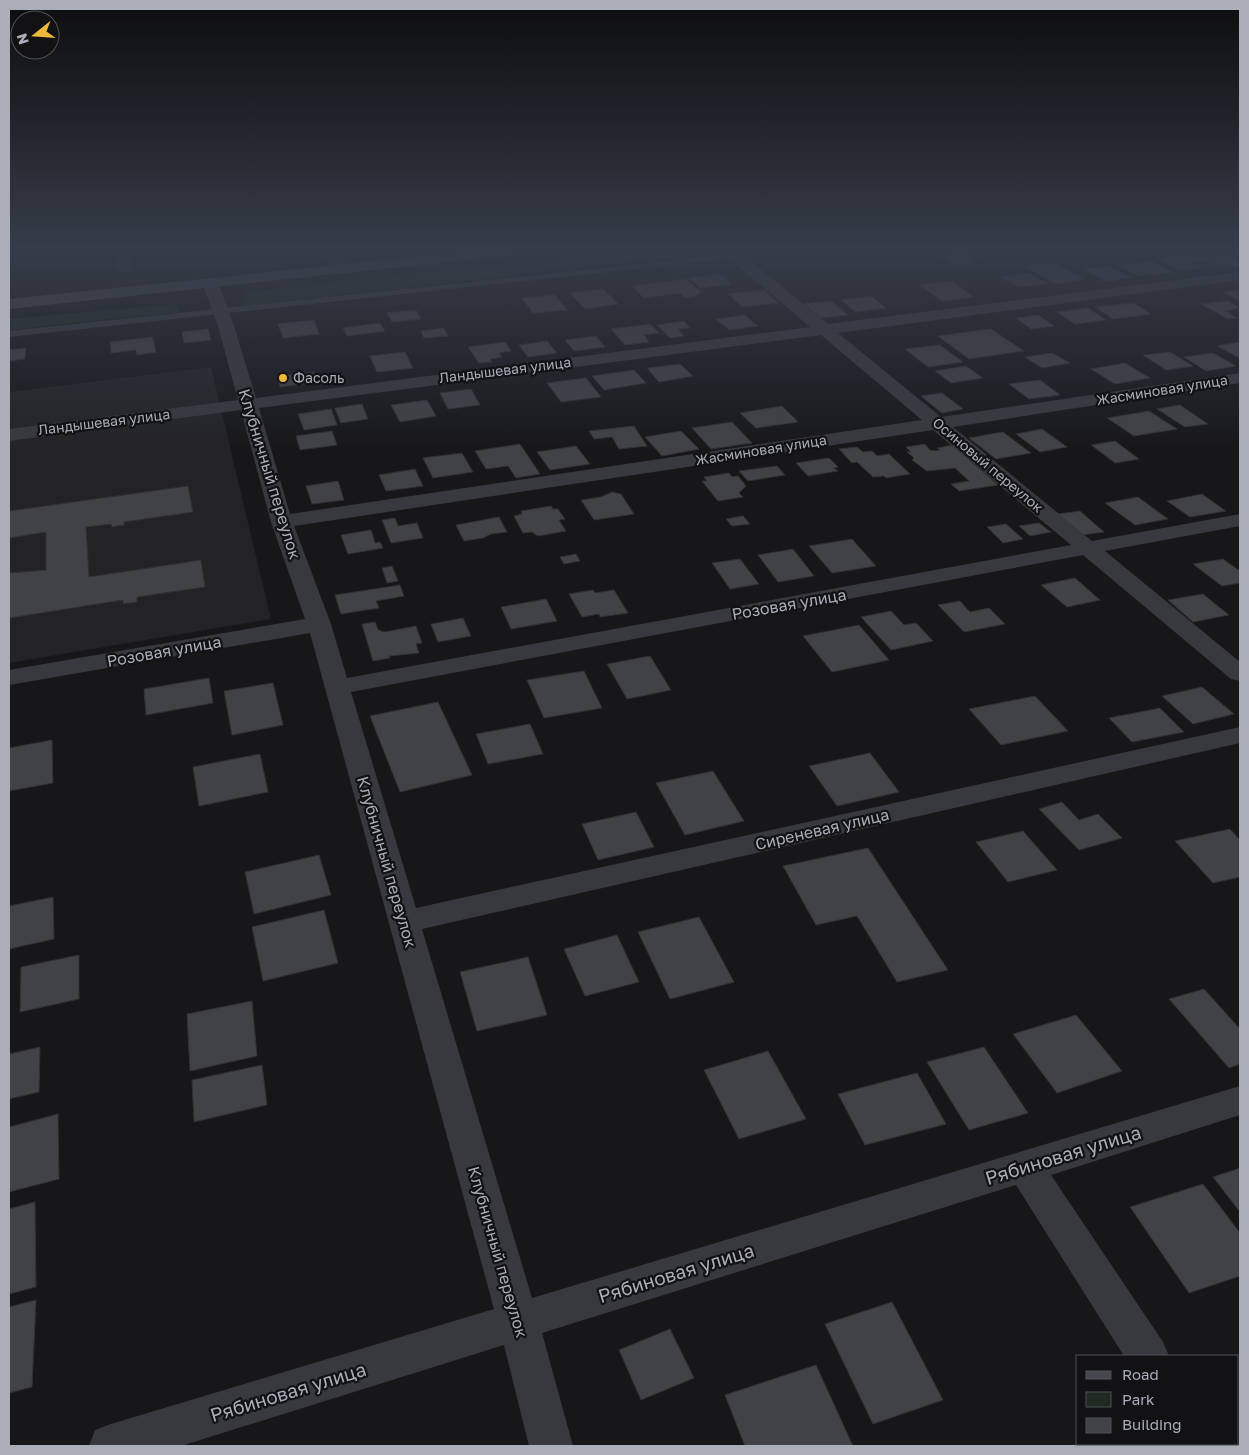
<svg xmlns="http://www.w3.org/2000/svg" width="1249" height="1455" viewBox="0 0 1249 1455" font-family="'Golos Text',sans-serif">
<rect width="100%" height="100%" fill="#171719"/>
<path fill="#232326" d="M211,367l60,252 -262,44v-271z"/>
<path fill="#212923" d="M641,249h110l-509,57 5,-14z
M176,304l3,8 -170,18v-11z"/>
<path fill="#414246" stroke="#313135" d="M965,249l12,7 -9,1 8,6 -21,2 -14,-9 11,-1 -5,-4z
M1192,254l13,7 -12,1 10,6 -23,3 -24,-13z
M1228,255l12,6v5l-19,2 -19,-10z
M1151,261l21,11 -34,4 -21,-11z
M1052,262l32,17 -28,5 -32,-18z
M1109,266l22,12 -26,3 -21,-12z
M1029,273l18,11 -28,3 -17,-10z
M719,274l13,10 -32,4 -11,-10z
M686,279l15,13 -8,5h-9l-3,-4 -37,5 -12,-12z
M951,281l23,16 -32,4 -22,-16z
M603,289l15,15 -33,5 -15,-16z
M764,290l15,13 -37,4 -14,-13z
M1240,290v11l-17,-9z
M555,295l12,15 -34,3 -11,-15z
M871,296l15,12 -30,4 -15,-12z
M831,301l17,14 -27,3 -17,-14z
M1228,301l12,7 -15,3 12,7 -9,1 -27,-15z
M1133,303l18,11 -38,5 -18,-12z
M1088,308l18,12 -31,4 -18,-12z
M416,310l5,9 -29,3 -5,-9z
M745,315l13,11 -29,4 -13,-11z
M1038,315l16,11 -23,3 -15,-11z
M314,320l5,14 -36,4 -5,-14z
M684,321l6,7 -12,1 6,7 -14,2 -13,-13z
M380,323l5,8 -38,5 -4,-8z
M650,324l9,9 -15,2 5,7 -24,3 -14,-16z
M444,328l4,8 -24,2 -3,-7z
M208,329l3,11 -27,3 -2,-11z
M991,329l33,22 -55,8 -31,-23z
M596,336l9,11 -31,4 -9,-11z
M153,337l3,15 -19,3 -1,-5 -25,3 -1,-11z
M547,341l10,12 -29,4 -9,-12z
M505,342l6,9 -12,2 3,4 -12,2 2,3 -13,1 -11,-16z
M1240,342v16l-23,-12z
M940,345l23,17 -35,5 -23,-18z
M26,348l-1,11 -16,2v-11z
M405,352l8,16 -36,4 -7,-16z
M1170,352l23,14 -27,4 -23,-15z
M1052,353l18,10 -28,5 -17,-11z
M1213,353l23,13 -30,5 -22,-14z
M1125,363l25,15 -35,6 -24,-15z
M680,364l13,12 -34,6 -12,-14z
M966,366l17,12 -32,5 -16,-12z
M634,370l12,13 -42,7 -12,-14z
M314,372l4,10 -38,5 -2,-11z
M586,378l15,19 -40,5 -14,-19z
M1040,380l20,15 -31,4 -20,-15z
M471,389l9,16 -32,4 -8,-16z
M942,393l21,16 -21,4 -21,-17z
M427,400l9,16 -36,6 -9,-17z
M362,404l6,15 -27,4 -6,-15z
M1180,405l28,19 -23,3 -28,-18z
M782,406l16,16 -42,6 -16,-15z
M331,409l6,16 -33,5 -6,-16z
M1149,411l28,18 -43,7 -27,-18z
M732,422l20,21 -41,6 -19,-21z
M634,426l13,20 -28,3 -7,-12 -18,2 -5,-8z
M1042,429l25,18 -27,5 -24,-18z
M332,431l5,14 -37,5 -4,-14z
M681,431l18,18 -37,7 -17,-19z
M1003,432l28,21 -35,6 -27,-21z
M1115,441l24,18 -24,4 -24,-18z
M520,444l20,30 -24,4 -8,-12 -22,3 -11,-18z
M925,444l5,6 5,1 5,-1 -3,-2 15,-3 46,40 -39,6 -8,-7 18,-3 -14,-13 -28,3 -15,-11 2,-2 -7,-6h4l-5,-5z
M576,446l14,18 -40,6 -13,-18z
M857,447l6,5 9,-1 5,5 12,-2 21,20 -24,4 -2,-2 -11,1 -16,-15 -5,1 -13,-14z
M462,453l11,19 -40,6 -10,-20z
M829,458l9,9 -4,1 4,3 -30,5 -12,-13z
M777,466l8,9 -37,6 -9,-10z
M415,469l8,17 -37,5 -7,-16z
M729,473l3,4 6,-1 8,10 -7,7 4,4 -25,4 -16,-20h5l-3,-4z
M338,481l6,19 -32,4 -6,-18z
M188,486l5,26 -69,10v3l-12,2 -1,-3 -25,3 3,50 112,-17 4,27 -68,10v5l-14,2v-4l-114,18v-45l37,-3v-38l-37,6v-27z
M612,492l9,2 13,20 -40,6 -13,-20 20,-3z
M1202,494l24,17 -36,6 -23,-16z
M1138,497l30,22 -33,6 -30,-22z
M551,506l2,3h5l7,10 -6,1 7,11 -28,5 -6,-4 -9,1 -9,-17 8,-2 -1,-3z
M1080,511l24,21 -23,3 -23,-21z
M743,516l7,8 -18,2 -6,-7z
M499,517l8,15 -16,2 -8,4 -19,3 -8,-16z
M395,518l3,8 19,-3 6,15 -32,5 -9,-23z
M1039,523l12,9 -21,4 -11,-10z
M1006,524l17,15 -20,4 -16,-16z
M371,530l4,13 5,-1 3,6 -35,6 -7,-19z
M852,539l24,27 -44,7 -23,-27z
M793,549l21,27 -36,6 -20,-27z
M576,554l4,7 -16,3 -4,-7z
M740,559l19,25 -29,5 -18,-26z
M1223,559l17,12v12l-18,3 -29,-22z
M392,566l6,15 -11,2 -5,-15z
M1075,578l25,22 -33,7 -26,-22z
M400,585l4,11 -28,5 3,7 -38,6 -6,-19z
M593,590l2,3 19,-3 14,23 -28,4 -1,-3 -17,3 -13,-23z
M1203,594l26,21 -36,7 -25,-22z
M546,599l11,22 -46,8 -10,-22z
M960,601l10,11 19,-4 16,16 -41,8 -26,-27z
M891,611l13,14 12,-2 17,18 -42,9 -30,-33z
M463,618l8,18 -33,6 -7,-18z
M375,622l3,8 6,2 32,-6 6,17 -6,1 3,9 -30,3 1,2 -17,3 -11,-37z
M859,625l30,35 -57,12 -29,-36z
M650,656l21,34 -44,9 -20,-35z
M584,671l18,37 -58,10 -17,-38z
M209,678l4,25 -67,12 -2,-26z
M273,683l10,42 -51,10 -8,-44z
M1202,687l32,27 -41,10 -31,-28z
M1035,696l33,35 -67,14 -32,-36z
M438,702l34,73 -72,17 -30,-76z
M1160,708l24,24 -52,10 -23,-24z
M530,724l13,30 -55,10 -12,-30z
M52,740l1,43 -44,8v-43z
M870,753l29,39 -62,14 -28,-40z
M260,754l8,38 -69,14 -6,-39z
M713,771l31,50 -59,14 -29,-52z
M1062,802l17,18 19,-6 24,24 -43,12 -40,-41z
M636,812l18,35 -56,13 -16,-36z
M1230,829l10,11v37l-27,6 -38,-42z
M1023,831l34,39 -49,12 -32,-40z
M868,848l80,122 -51,12 -40,-66 -41,9 -33,-59z
M319,855l12,40 -77,19 -9,-42z
M53,897l1,42 -45,10v-43z
M324,910l14,53 -75,18 -11,-54z
M699,917l35,65 -64,17 -32,-67z
M617,935l22,47 -54,14 -21,-47z
M79,955v44l-59,13 1,-45z
M528,957l19,58 -70,16 -17,-59z
M1204,989l36,40v35l-11,4 -60,-69z
M252,1001l5,55 -67,15 -3,-57z
M1076,1015l46,56 -65,22 -44,-59z
M40,1047l-1,45 -30,7v-45z
M984,1047l44,66 -59,17 -42,-68z
M768,1051l38,68 -67,20 -35,-69z
M262,1065l5,40 -73,17 -2,-42z
M917,1073l29,51 -81,21 -27,-51z
M58,1114l1,65 -50,13v-65z
M1240,1168v44l-27,-35z
M1203,1184l37,49v43l-51,17 -59,-86z
M35,1202l1,85 -27,7v-85z
M36,1300l-4,87 -23,6v-86z
M892,1302l51,98 -70,24 -48,-100z
M670,1329l24,49 -53,22 -22,-50z
M816,1365l37,81h-108l-20,-51z"/>
<g fill="none" stroke-linecap="round" stroke-linejoin="round">
<path fill="#38393e" fill-rule="evenodd" d="M780,249h23l-4,2 -790,86v-6z"/>
<path fill="#38393e" fill-rule="evenodd" d="M115,249h14l3,20 -2,3h-10z
M322,249h14l12,19 -2,3h-10z
M1231,249h9v5l-7,-2z
M735,252l5,1 88,71 412,-52v8l-402,53 103,84 299,-44v10l-287,44 139,114 148,-27v12l-135,25 135,111v19l-9,-2 -148,-124 -732,137 65,216 824,-181v16l-818,186 110,369 708,-212v29l-189,60 112,167 6,14h-45l-108,-171 -474,148 31,113h-44l-25,-101 -323,101h-92l6,-16 16,-6 383,-115 -184,-676 -301,52v-15l296,-51 -34,-97 -30,-112 -232,31v-12l229,-29 -20,-74 -16,-44 3,-3h10l3,3 16,44 22,72 554,-71 -80,-68 -2,-3 2,-3zM821,335l101,85 -632,94 -31,-106zM933,430l138,115 -724,133 -16,-54 -37,-98z
M1183,1444h45l1,2h-45z"/>
<path fill="#46484e" fill-rule="evenodd" d="M491,249h48l-2,3 -5,1 -523,56v-10z"/>
</g>
<linearGradient id="sky" x2="0" y2="1"><stop stop-color="#0d0d0e"/><stop offset="0.55" stop-color="#363c49"/><stop offset="1" stop-color="#363c49" stop-opacity="0"/></linearGradient>
<rect width="1249" height="453" fill="url(#sky)"/>
<circle fill="#edb93b" stroke="#121214" stroke-width="2" cx="283" cy="378" r="5"/>
<g text-anchor="middle" stroke-width="4.5" stroke-linejoin="round" paint-order="stroke">
<g font-size="14" fill="#aaaeb9" stroke="#121214">
<text transform="translate(505 370) rotate(-7)" y="5">Ландышевая улица</text>
<text transform="translate(1162 390) rotate(-9)" y="5">Жасминовая улица</text>
<text transform="translate(104 422) rotate(-7)" y="5">Ландышевая улица</text>
<text transform="translate(761 450) rotate(-9)" y="5">Жасминовая улица</text>
<text transform="translate(988 465) rotate(40)" y="5">Осиновый переулок</text>
</g>
<g font-size="14" fill="#aaaeb9" stroke="#121214" text-anchor="start">
<text x="293" y="383">Фасоль</text>
</g>
<g font-size="16" fill="#aaaeb9" stroke="#121214">
<text transform="translate(270 474) rotate(73)" y="6">Клубничный переулок</text>
<text transform="translate(789 604) rotate(-10)" y="6">Розовая улица</text>
<text transform="translate(164 651) rotate(-10)" y="6">Розовая улица</text>
<text transform="translate(822 829) rotate(-13)" y="6">Сиреневая улица</text>
<text transform="translate(387 862) rotate(74)" y="6">Клубничный переулок</text>
<text transform="translate(498 1252) rotate(74)" y="6">Клубничный переулок</text>
</g>
<g font-size="19" fill="#aaaeb9" stroke="#121214">
<text transform="translate(1063 1155) rotate(-17)" y="7">Рябиновая улица</text>
<text transform="translate(676 1273) rotate(-17)" y="7">Рябиновая улица</text>
<text transform="translate(288 1392) rotate(-17)" y="7">Рябиновая улица</text>
</g>
</g>
<rect width="1249" height="1455" fill="none" stroke="#aaaeb9" stroke-width="20"/>
<rect x="1076" y="1355" width="162" height="90" fill="#121214" stroke="#4f5056"/>
<rect x="1086" y="1371" width="25" height="8" fill="#46484e" stroke="#4f5056"/>
<text x="1122" y="1380" font-size="15" fill="#aaaeb9">Road</text>
<rect x="1086" y="1392" width="25" height="15" fill="#212923" stroke="#4f5056"/>
<text x="1122" y="1405" font-size="15" fill="#aaaeb9">Park</text>
<rect x="1086" y="1418" width="25" height="15" fill="#414246" stroke="#4f5056"/>
<text x="1122" y="1430" font-size="15" fill="#aaaeb9">Building</text>
<g transform="translate(35 35) rotate(253)"><circle r="24" fill="#121214" stroke="#4f5056"/>
<path d="M0-4L9 19L0 12L-9 19Z" fill="#edb93b"/>
<text y="-8" font-size="14" font-weight="bold" text-anchor="middle" fill="#aaaeb9">N</text>
</g>
</svg>
